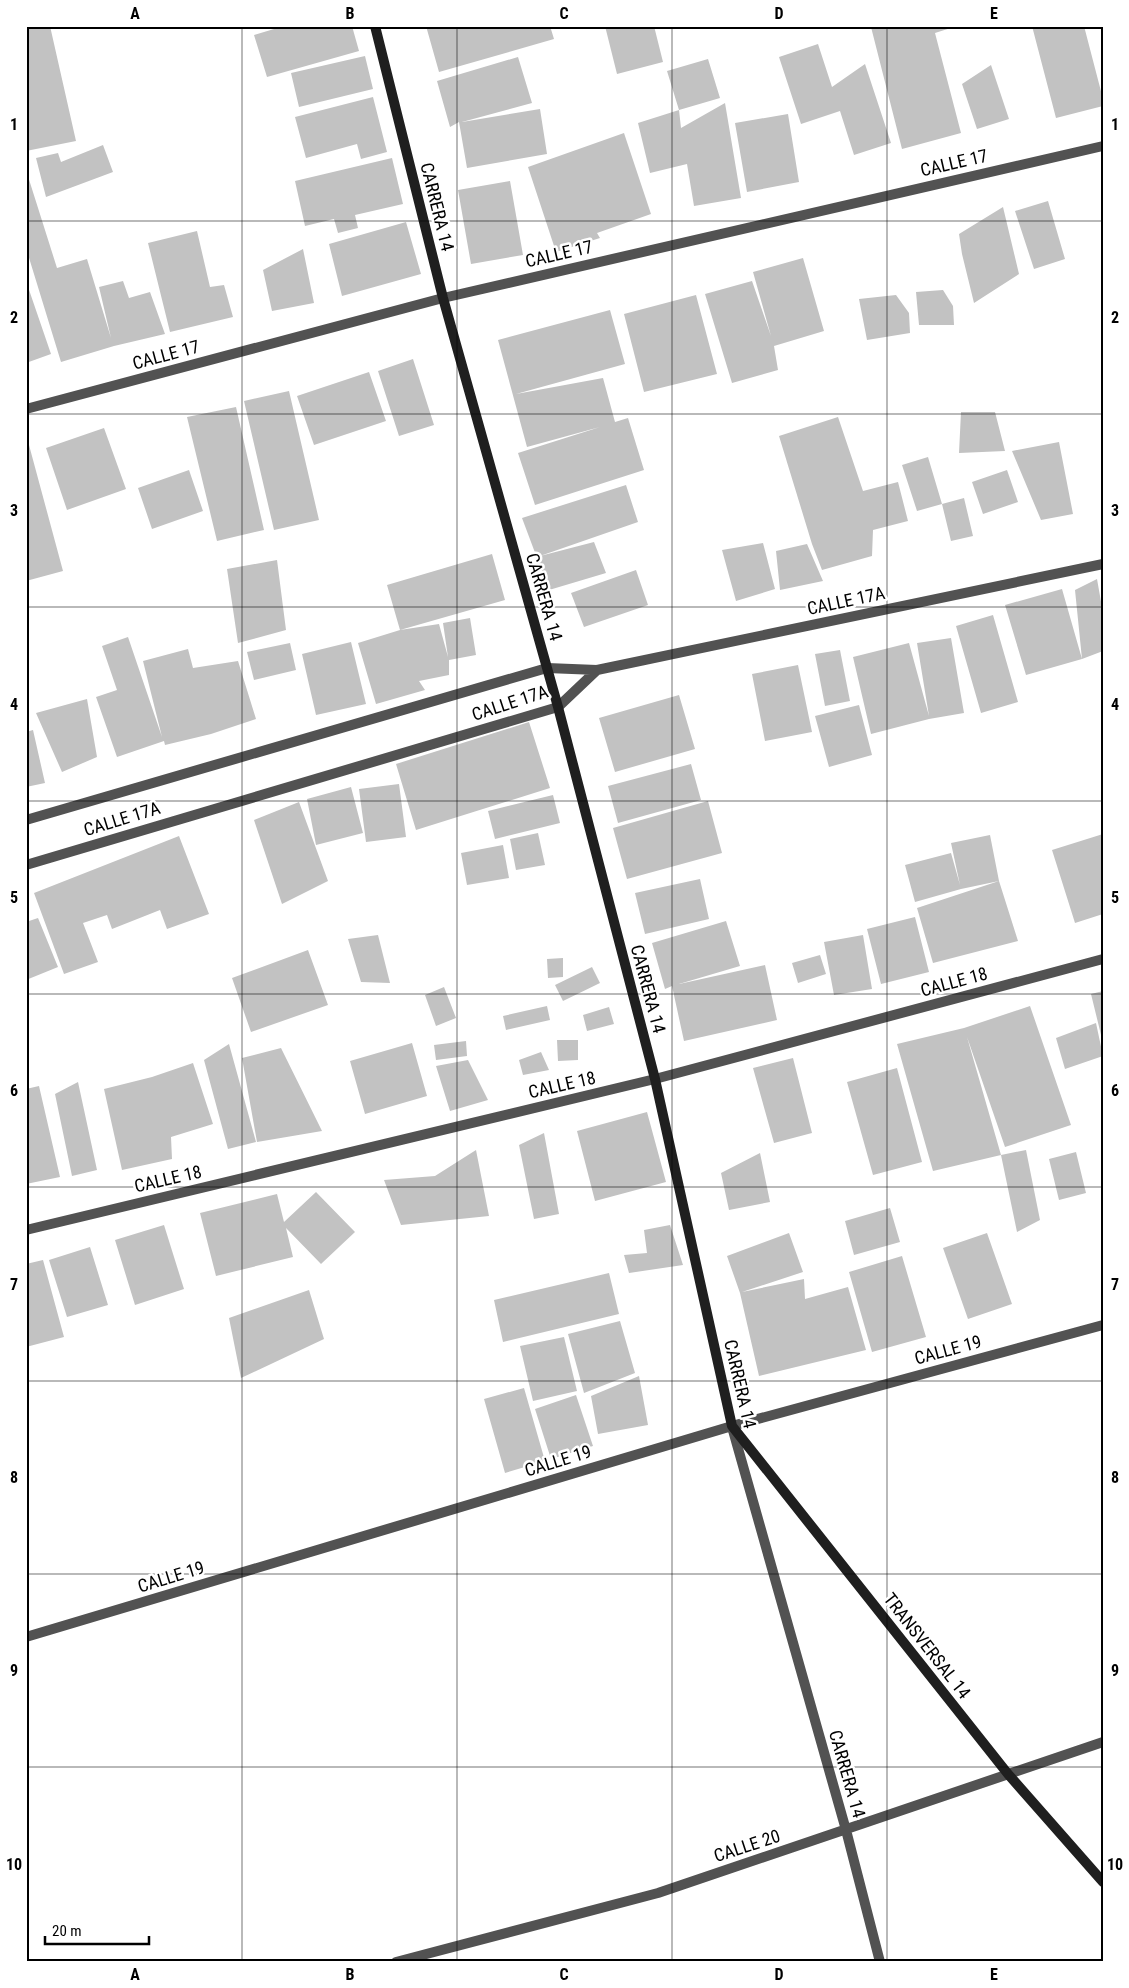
<svg xmlns="http://www.w3.org/2000/svg" width="1129" height="1988" viewBox="0 0 1129 1988" font-family="'Roboto Condensed',sans-serif">
<rect width="100%" height="100%" fill="#fff"/>
<path fill="#c2c2c2" d="M26,26h24l26,115 -50,10z
M284,26h68l7,25 -92,26 -13,-42z
M426,26h124l4,13 -115,33z
M605,26h49l9,36 -46,12z
M957,26l-22,7 26,100 -59,16 -31,-122z
M1032,26h52l19,73v7l-47,12z
M818,44l14,43 33,-23 26,79 -37,12 -14,-44 -39,13 -22,-67z
M365,56l8,33 -74,18 -8,-34z
M518,57l14,46 -70,19 78,-13 7,45 -80,14 -8,-46 -9,5 -13,-46z
M708,59l12,39 -41,12 -12,-39z
M991,65l18,54 -32,10 -15,-45z
M373,97l14,55 -26,7 -4,-15 -51,14 -11,-41z
M725,103l16,95 -47,8 -7,-42 -37,9 -12,-50 41,-13 2,18z
M788,114l11,68 -52,10 -12,-69z
M624,133l27,81 -54,19 3,5 -44,14 -28,-85z
M103,145l10,27 -67,25 -10,-39 22,-5 3,9z
M392,158l11,46 -48,11 3,13 -20,5 -4,-14 -29,7 -10,-45z
M26,170l31,98 30,-9 24,79 -12,-51 24,-6 6,17 21,-6 15,42 -51,12 -53,16 -35,-114z
M510,181l13,74 -52,9 -13,-74z
M1048,201l17,58 -31,10 -19,-58z
M1003,207l16,67 -45,29 -12,-49 -3,-20z
M406,222l15,52 -79,22 -13,-52z
M197,231l13,56 14,-2 9,32 -63,15 -22,-89z
M303,249l11,54 -42,8 -9,-41z
M803,258l21,73 -50,15 4,24 -46,13 -27,-89 47,-13 19,55 -18,-64z
M26,281l25,73 -25,9z
M943,290l10,16 1,19h-35l-3,-33z
M696,295l21,79 -73,18 -20,-78z
M896,295l13,18 1,20 -43,7 -8,-41z
M610,310l15,54 -109,30 87,-16 12,44 13,-4 16,52 -109,35 -17,-52 82,-26 -73,20 -29,-107z
M413,359l21,66 -35,11 -21,-65z
M369,372l17,49 -72,24 -17,-49z
M289,391l30,129 -45,10 -30,-129z
M236,407l28,123 -47,11 -30,-124z
M961,412h34l10,39 -46,2z
M838,417l25,74 35,-9 10,39 -35,9 -1,26 -50,14 -10,-26 -33,-108z
M104,428l22,61 -59,21 -21,-62z
M1059,442l14,72 -32,6 -29,-69z
M26,445h3l34,126 -37,10z
M928,457l14,47 -25,7 -15,-46z
M189,470l14,41 -51,18 -14,-41z
M1007,470l11,32 -35,12 -11,-32z
M626,485l12,37 -98,34 54,-14 12,31 -57,17 -27,-72z
M964,498l9,38 -22,5 -9,-37z
M763,543l12,46 -39,12 -14,-51z
M807,544l16,37 -43,9 -4,-39z
M492,554l13,46 -105,30 39,-6 9,33 -5,-34 27,-5 6,37 -27,5v15l-30,6 6,9 -49,14 -18,-61 42,-13 -13,-45z
M277,560l9,70 -48,13 -11,-74z
M636,570l12,35 -64,22 -13,-34z
M1097,579l6,34v38l-21,8 -56,16 -21,-70 57,-16 20,70 -7,-69z
M993,615l25,87 -37,11 -25,-87z
M128,637l34,100 -19,-76 45,-12 5,19 45,-7 18,58 -45,15 -46,11 -1,-4 -47,16 -21,-60 21,-7 -15,-44z
M951,638l13,75 -35,6 -58,15 -18,-77 56,-14 20,73 -12,-73z
M351,642l15,62 -50,11 -14,-61z
M290,643l6,27 -42,10 -7,-28z
M840,650l10,51 -25,5 -10,-52z
M798,665l14,67 -47,9 -13,-67z
M679,695l16,54 -80,23 -16,-54z
M87,699l10,58 -35,15 -26,-59z
M859,705l13,50 -43,12 -14,-51z
M529,722l21,66 -134,42 -20,-66z
M33,730l12,53 -19,4v-55z
M691,764l10,36 -83,23 -10,-37z
M399,784l7,53 -40,5 -7,-53z
M351,787l12,46 -47,12 -9,-46z
M553,795l7,28 -65,16 -7,-28z
M708,801l14,52 -95,26 -14,-51z
M299,802l29,79 -46,23 -28,-84z
M538,833l7,32 -29,5 -6,-31z
M1103,834v80l-28,9 -23,-73z
M990,835l9,46 -38,8 -46,13 -10,-37 46,-12 9,32 -9,-42z
M179,836l30,78 -42,15 -7,-19 -48,19 -5,-14 -24,8 15,39 -34,12 -30,-81z
M503,845l6,33 -42,7 -6,-32z
M700,879l9,40 -64,15 -10,-41z
M999,881l19,60 -85,22 -16,-55z
M915,917l14,55 -48,12 -14,-55z
M38,918l20,49 -32,13v-58z
M726,921l14,45 -61,18 86,-19 12,55 -93,21 -12,-55 -7,3 -13,-46z
M378,935l12,48 -29,-1 -13,-43z
M863,935l9,54 -38,6 -10,-53z
M308,950l20,55 -77,27 -19,-54z
M820,955l6,19 -28,9 -6,-20z
M563,958v19l-15,1 -1,-19z
M592,967l8,16 -37,18 -8,-16z
M444,987l12,31 -20,8 -11,-31z
M1103,991v48h-1l-11,-45z
M547,1006l3,14 -44,10 -3,-14z
M1030,1006l41,119 -66,22 -38,-110 34,118 -68,16 -36,-127 67,-16z
M609,1007l5,17 -27,7 -4,-16z
M1096,1023l7,33 -38,13 -9,-31z
M557,1040h21v20l-20,1z
M466,1041l1,15 -31,4 -2,-15z
M412,1043l15,53 -62,18 -15,-53z
M229,1044l27,98 -28,7 -24,-89z
M281,1048l41,83 -65,11 -15,-84z
M541,1052l8,18 -26,5 -4,-15z
M793,1058l19,75 -38,10 -21,-75z
M468,1060l20,40 -38,11 -14,-45z
M193,1063l20,61 -42,13 1,22 -50,11 -18,-81 48,-12z
M897,1068l25,94 -49,13 -26,-93z
M78,1082l19,88 -25,6 -17,-82z
M39,1086l21,91 -34,7v-95z
M647,1112l19,70 -71,19 -18,-70z
M544,1133l15,81 -25,5 -15,-74z
M476,1150l13,66 -88,9 -17,-45 51,-4z
M1026,1150l14,70 -23,12 -16,-77z
M1076,1152l10,41 -27,7 -10,-41z
M760,1153l10,49 -41,8 -8,-37z
M316,1192l39,40 -34,32 -35,-36 7,29 -77,19 -16,-63 77,-19 7,28z
M890,1208l10,34 -46,13 -9,-34z
M164,1225l20,64 -49,16 -20,-65z
M670,1225l13,40 -54,8 -5,-18 23,-2 -3,-23z
M789,1233l14,39 -61,20 62,-13 1,20 43,-12 18,63 -107,26 -19,-83 -13,-37z
M987,1233l25,71 -44,15 -25,-71z
M90,1247l18,58 -41,12 -18,-57z
M902,1256l24,81 -54,15 -23,-80z
M43,1260l21,77 -38,10v-83z
M609,1273l10,41 -116,28 -9,-42z
M309,1290l15,49 -83,39 -12,-60z
M620,1321l15,52 -51,20 -16,-59z
M564,1337l13,54 -44,10 -13,-55z
M639,1376l9,49 -50,9 -7,-38z
M524,1388l21,73 -40,12 -21,-74z
M576,1395l17,51 -42,13 -16,-50z"/>
<g fill="none" stroke-linecap="round" stroke-linejoin="round">
<path stroke="#525252" stroke-width="10" d="M26,409l417,-111 660,-152
M26,820l521,-152 50,2 506,-106
M26,865l532,-158 39,-37
M26,1230l629,-151 448,-120
M732,1427l114,403 34,132
M26,1637l706,-211 371,-101
M396,1962l262,-69 445,-151"/>
<path stroke="#1f1f1f" stroke-width="10" d="M375,26l68,272 115,409 97,372 77,347 276,348 95,108"/>
</g>
<path fill="none" stroke="#000" stroke-width="1" stroke-opacity="0.55" d="M242,26v1936M457,26v1936M672,26v1936M887,26v1936M26,221h1077M26,414h1077M26,607h1077M26,801h1077M26,994h1077M26,1187h1077M26,1381h1077M26,1574h1077M26,1767h1077"/>
<g text-anchor="middle" stroke-width="5" stroke-linejoin="round" paint-order="stroke">
<g font-size="18" fill="#000" stroke="#fff">
<text transform="translate(954 163) rotate(-13)" y="6">CALLE 17</text>
<text transform="translate(437 207) rotate(76)" y="6">CARRERA 14</text>
<text transform="translate(559 254) rotate(-13)" y="6">CALLE 17</text>
<text transform="translate(166 355) rotate(-15)" y="6">CALLE 17</text>
<text transform="translate(544 597) rotate(74)" y="6">CARRERA 14</text>
<text transform="translate(846 601) rotate(-12)" y="6">CALLE 17A</text>
<text transform="translate(510 703) rotate(-18)" y="6">CALLE 17A</text>
<text transform="translate(122 819) rotate(-17)" y="6">CALLE 17A</text>
<text transform="translate(954 982) rotate(-15)" y="6">CALLE 18</text>
<text transform="translate(648 989) rotate(75)" y="6">CARRERA 14</text>
<text transform="translate(562 1085) rotate(-13)" y="6">CALLE 18</text>
<text transform="translate(168 1179) rotate(-13)" y="6">CALLE 18</text>
<text transform="translate(948 1350) rotate(-15)" y="6">CALLE 19</text>
<text transform="translate(740 1384) rotate(77)" y="6">CARRERA 14</text>
<text transform="translate(558 1461) rotate(-17)" y="6">CALLE 19</text>
<text transform="translate(171 1577) rotate(-17)" y="6">CALLE 19</text>
<text transform="translate(927 1646) rotate(52)" y="6">TRANSVERSAL 14</text>
<text transform="translate(847 1774) rotate(74)" y="6">CARRERA 14</text>
<text transform="translate(747 1846) rotate(-18)" y="6">CALLE 20</text>
</g>
</g>
<rect width="1129" height="1988" fill="none" stroke="#ffffff" stroke-width="55"/>
<path d="M45 1936v8h104v-8" fill="none" stroke="#000000" stroke-width="2.5"/>
<text x="52" y="1936" font-size="15" fill="#000000" stroke="#ffffff" stroke-width="4" paint-order="stroke">20 m</text>
<rect x="28" y="28" width="1074" height="1932" fill="none" stroke="#000" stroke-width="2"/>
<g font-size="16" text-anchor="middle" font-weight="bold" fill="#000">
<text x="135" y="19">A</text>
<text x="350" y="19">B</text>
<text x="564" y="19">C</text>
<text x="779" y="19">D</text>
<text x="994" y="19">E</text>
<text x="14" y="130">1</text>
<text x="1115" y="130">1</text>
<text x="14" y="323">2</text>
<text x="1115" y="323">2</text>
<text x="14" y="516">3</text>
<text x="1115" y="516">3</text>
<text x="14" y="710">4</text>
<text x="1115" y="710">4</text>
<text x="14" y="903">5</text>
<text x="1115" y="903">5</text>
<text x="14" y="1096">6</text>
<text x="1115" y="1096">6</text>
<text x="14" y="1290">7</text>
<text x="1115" y="1290">7</text>
<text x="14" y="1483">8</text>
<text x="1115" y="1483">8</text>
<text x="14" y="1676">9</text>
<text x="1115" y="1676">9</text>
<text x="14" y="1870">10</text>
<text x="1115" y="1870">10</text>
<text x="135" y="1980">A</text>
<text x="350" y="1980">B</text>
<text x="564" y="1980">C</text>
<text x="779" y="1980">D</text>
<text x="994" y="1980">E</text>
</g>
</svg>
